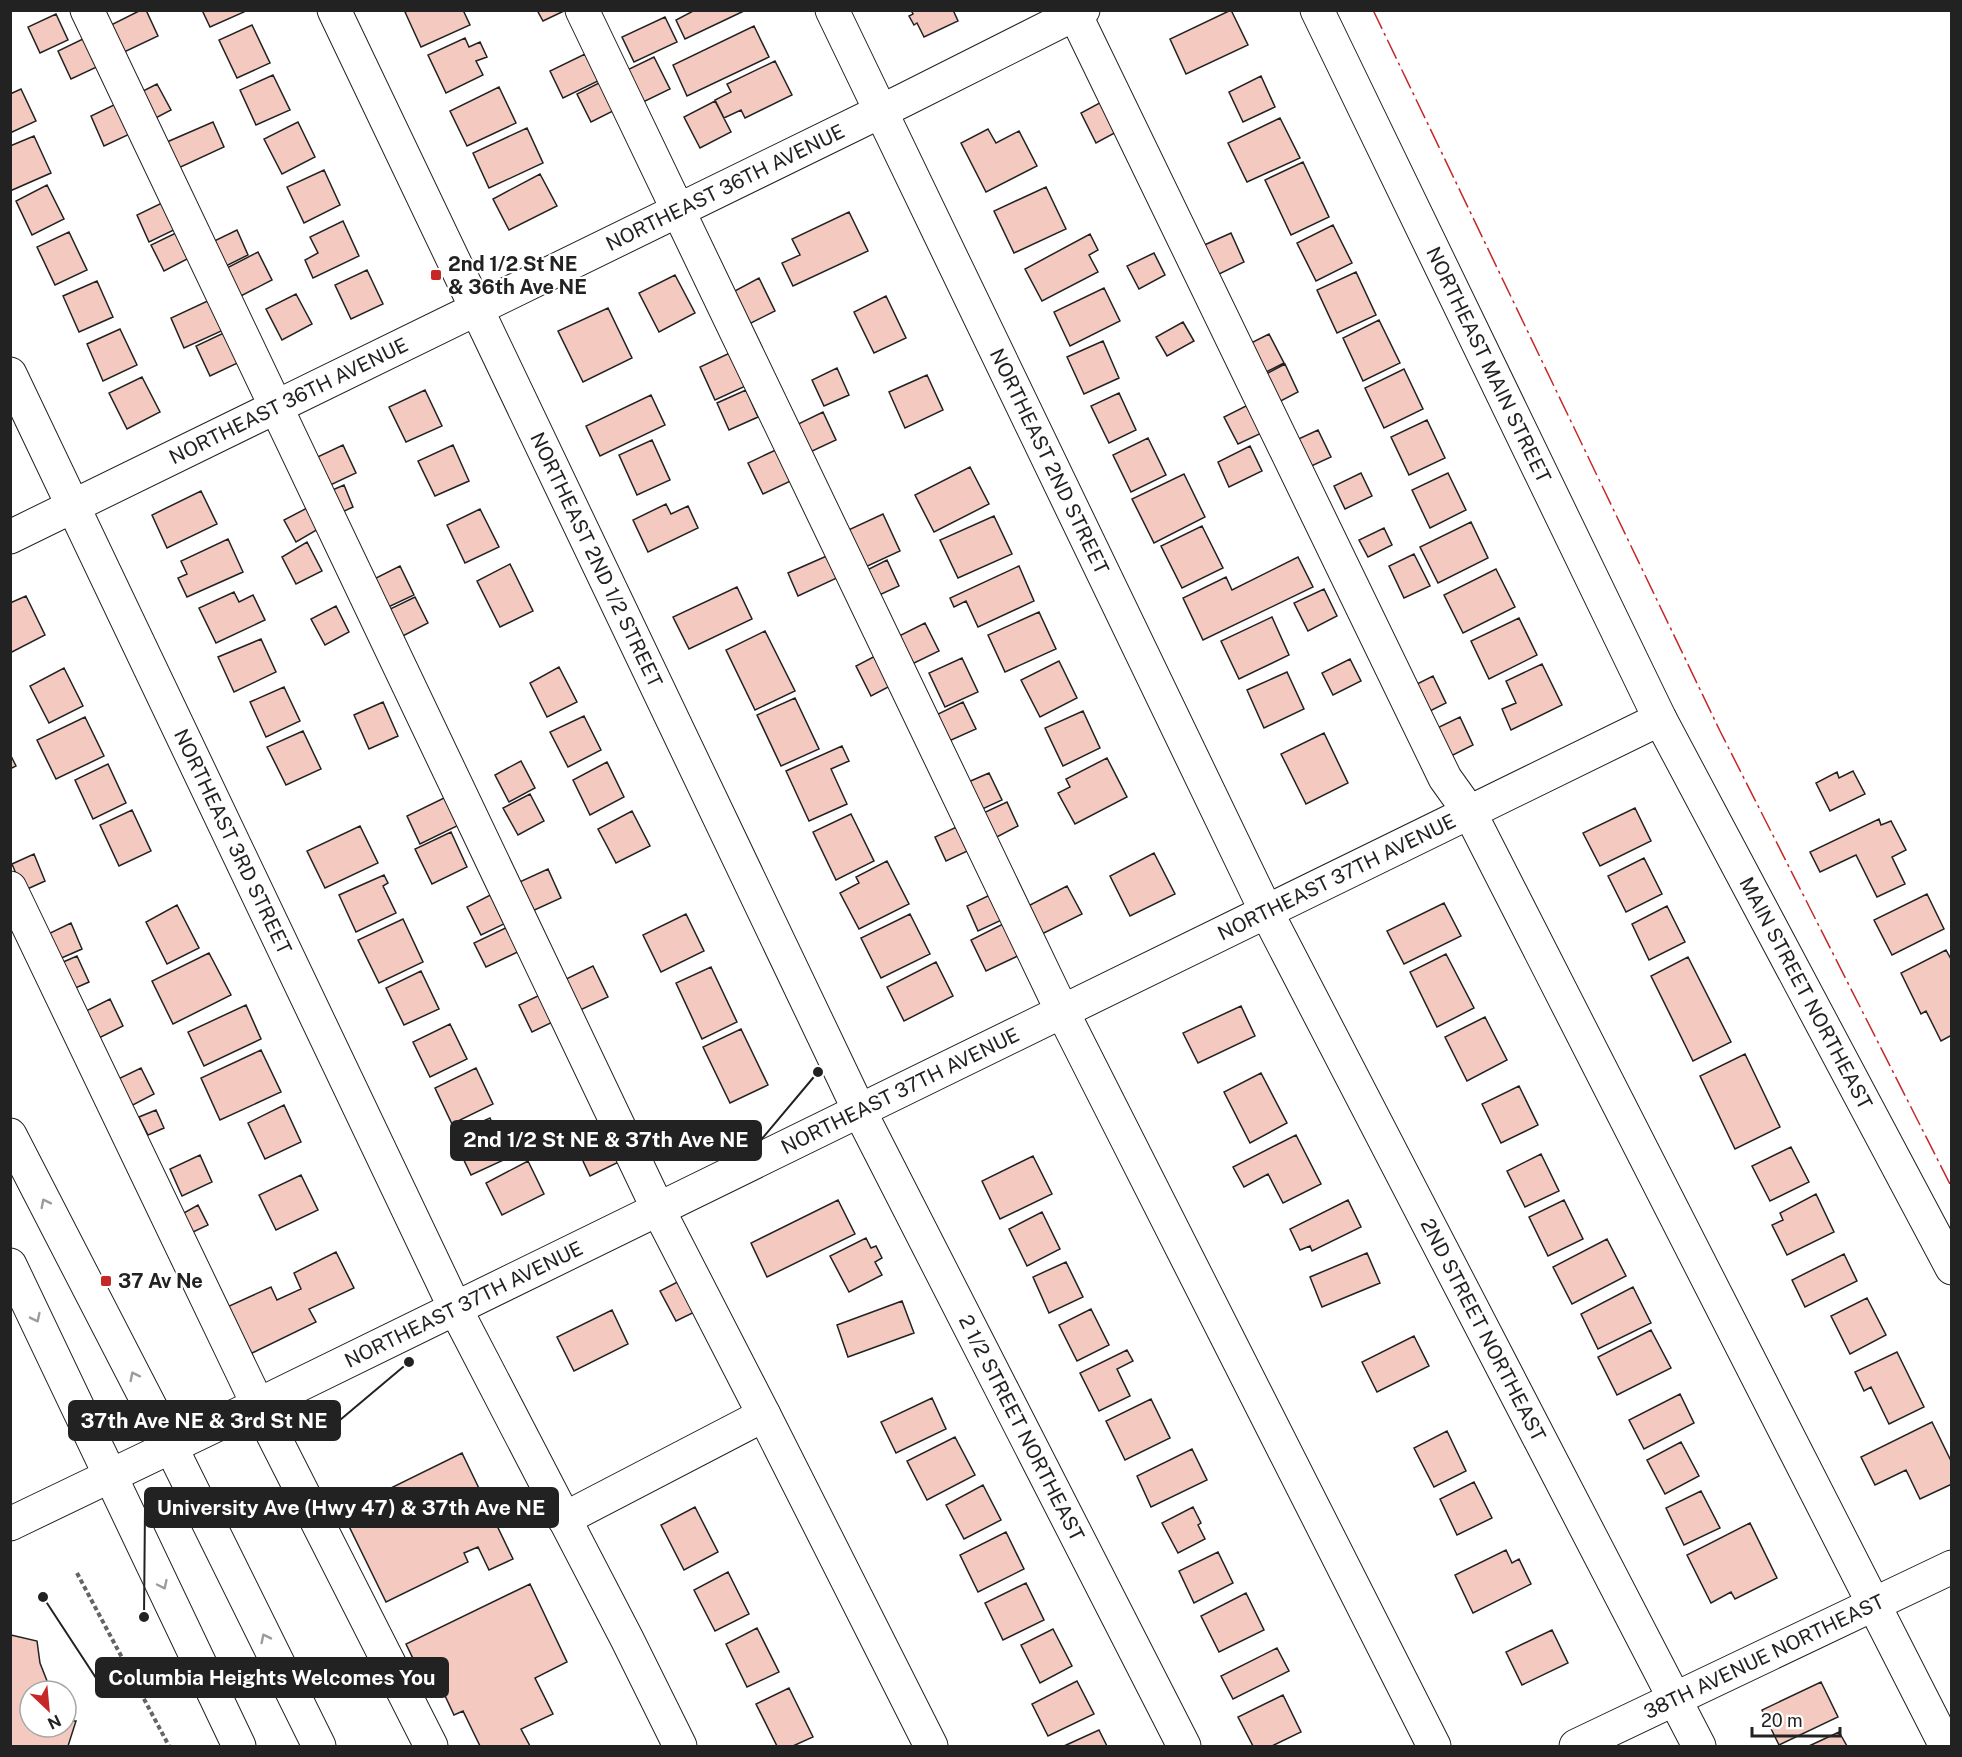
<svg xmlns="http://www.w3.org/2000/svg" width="1962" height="1757" viewBox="0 0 1962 1757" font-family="'Public Sans',sans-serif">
<rect width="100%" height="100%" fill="#fff"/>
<path fill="#f3c9c0" stroke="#222" stroke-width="1.5" d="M141,10h5l12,26 -38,18 -13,-27z
M202,10h41l1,2 -34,15z
M410,10h53l7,15 -49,22 -16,-35z
M537,10h29l-23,11z
M746,10l-61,29 -9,-19 19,-10z
M911,10h42l5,11 -34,16 -7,-14 -3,2 -5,-9 4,-2z
M1231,10l17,35 -62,29 -16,-35z
M56,14l12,26 -28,13 -12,-26z
M665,17l12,25 -43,20 -12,-25z
M252,25l18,38 -33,15 -18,-38z
M754,26l15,31 -82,39 -14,-31z
M87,37l14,28 -30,14 -13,-28z
M465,38l4,9 11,-5 7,15 -11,4 7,14 -37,18 -18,-38z
M585,54l13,27 -35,17 -13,-27z
M654,57l16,32 -33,16 -16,-32z
M775,61l17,34 -47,23 -4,-8 -17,8 -9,-18 16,-8 -4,-8z
M273,75l17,35 -34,15 -16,-35z
M1261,76l14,31 -32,15 -14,-30z
M605,80l14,28 -28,14 -14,-28z
M157,84l14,26 -21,11 -13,-27z
M499,87l17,36 -49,23 -17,-35z
M21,89l15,32 -26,12v-39z
M1107,99l15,30 -26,14 -15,-30z
M715,101l16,31 -31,16 -16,-31z
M118,103l14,30 -28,13 -13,-30z
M1280,118l20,40 -53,24 -19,-39z
M213,122l11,25 -52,24 -12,-26z
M298,122l17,35 -33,17 -18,-35z
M527,128l16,35 -54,25 -16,-35z
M988,129l8,14 23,-12 18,35 -51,26 -25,-49z
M34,136l17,37 -41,18v-45z
M1303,162l26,55 -38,18 -26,-55z
M324,170l16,35 -36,18 -17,-36z
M540,174l17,32 -48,24 -16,-31z
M47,185l17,34 -32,16 -16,-34z
M1046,187l20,42 -52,24 -20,-42z
M166,201l12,27 -29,14 -12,-27z
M849,212l19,39 -75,35 -11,-23 18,-8 -8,-16z
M343,221l16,35 -46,22 -8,-18 13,-7 -8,-16z
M1333,225l19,38 -36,18 -19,-38z
M237,230l11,25 -28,14 -12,-25z
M180,231l13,25 -29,15 -13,-26z
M69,232l18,38 -32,15 -18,-38z
M1231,233l13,29 -31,15 -13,-30z
M1090,234l8,16 -9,5 9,17 -56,29 -17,-32z
M258,252l14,28 -37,19 -14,-28z
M1154,253l11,22 -26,14 -12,-23z
M367,270l16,34 -32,15 -16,-34z
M1356,272l20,43 -39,18 -20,-43z
M675,275l20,38 -36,19 -20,-39z
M759,278l16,33 -28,14 -16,-32z
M97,281l16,36 -34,15 -16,-36z
M1104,288l16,33 -50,25 -16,-34z
M296,294l16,30 -30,16 -16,-31z
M886,296l20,42 -32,15 -20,-41z
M214,298l14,30 -44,20 -13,-30z
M608,308l24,50 -49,24 -25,-51z
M1379,320l21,43 -37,18 -20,-43z
M1183,322l11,19 -27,15 -11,-19z
M120,329l17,36 -34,16 -16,-37z
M230,330l14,30 -34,16 -14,-30z
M1269,334l15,29 -22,11 -15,-29z
M1103,341l16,37 -35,16 -17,-37z
M734,351l16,33 -35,16 -15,-33z
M1285,364l13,28 -23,12 -13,-28z
M837,368l12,27 -25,11 -12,-26z
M1404,369l19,40 -39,19 -19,-40z
M927,375l16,35 -38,18 -16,-36z
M142,377l18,35 -33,17 -18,-36z
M425,390l17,36 -36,16 -17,-35z
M746,390l12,27 -29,13 -12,-27z
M1119,393l17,37 -27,13 -18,-37z
M651,395l14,30 -65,31 -14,-30z
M1252,403l14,28 -28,13 -14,-27z
M823,412l13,28 -28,13 -14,-27z
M1427,420l18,38 -36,17 -18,-38z
M1318,430l13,27 -24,11 -13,-27z
M1148,438l18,37 -35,17 -18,-37z
M652,440l18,40 -33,15 -18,-40z
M343,445l13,28 -32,15 -13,-28z
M453,445l16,36 -34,15 -17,-35z
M1250,446l12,25 -33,16 -11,-25z
M780,448l15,31 -32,15 -15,-31z
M970,467l19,37 -55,28 -19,-37z
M1361,473l11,23 -27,13 -11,-23z
M1448,473l18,37 -36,18 -18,-38z
M1184,474l21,43 -51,26 -22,-44z
M344,485l9,22 -15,7 -10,-22z
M201,491l16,33 -50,24 -15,-33z
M666,504l5,10 17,-8 10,22 -50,24 -15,-32z
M309,507l11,21 -24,14 -12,-22z
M480,509l19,38 -34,16 -18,-38z
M883,514l17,37 -39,18 -17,-37z
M994,516l18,38 -54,24 -18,-38z
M1471,522l17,36 -50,25 -18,-36z
M1202,526l21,42 -41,20 -21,-42z
M1384,528l8,17 -24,12 -9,-17z
M228,539l15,33 -56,25 -9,-19 9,-4 -6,-13z
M307,542l15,29 -26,13 -14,-27z
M1414,554l16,32 -26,12 -15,-32z
M829,555l10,22 -41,19 -10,-23z
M1298,557l15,30 -110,53 -20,-42 43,-21 6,13z
M887,560l12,26 -24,11 -12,-25z
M510,564l23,47 -33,16 -23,-46z
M400,566l14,29 -30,14 -14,-28z
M1019,566l15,35 -56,26 -12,-26 -12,6 -4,-9z
M1496,569l19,38 -52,26 -19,-38z
M737,587l15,32 -63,30 -16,-32z
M1324,589l13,27 -29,15 -14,-28z
M234,592l5,10 14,-7 12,25 -49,23 -17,-35z
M26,596l19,39 -35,18v-50z
M415,597l13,26 -29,15 -13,-27z
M336,606l13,26 -24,13 -14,-26z
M1039,612l17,37 -51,23 -17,-37z
M1272,617l17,38 -50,24 -18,-38z
M1519,618l18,37 -48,24 -18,-38z
M925,623l14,28 -31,15 -13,-28z
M765,631l30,60 -40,19 -29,-60z
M261,639l15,33 -42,20 -16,-35z
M881,653l15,30 -25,13 -15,-30z
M962,658l16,34 -33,15 -16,-34z
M1350,659l11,22 -28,14 -11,-22z
M1059,661l18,37 -37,19 -19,-37z
M1542,664l20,41 -51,25 -9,-21 14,-6 -10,-22z
M559,667l18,35 -30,15 -17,-34z
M64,668l19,38 -34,17 -19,-37z
M1287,672l17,37 -40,19 -17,-38z
M1433,676l13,27 -20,10 -13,-27z
M284,687l16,34 -34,16 -16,-35z
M795,698l24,51 -38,17 -24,-51z
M383,702l15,34 -29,13 -15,-34z
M963,702l13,27 -27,12 -13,-26z
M1083,711l17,37 -37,18 -18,-38z
M584,716l17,34 -33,17 -18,-35z
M85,717l19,39 -48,23 -19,-39z
M1460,717l13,28 -26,13 -14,-28z
M303,731l18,38 -35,16 -19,-38z
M1324,733l24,50 -42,21 -25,-50z
M842,746l7,15 -18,8 16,35 -38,17 -23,-50z
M10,754l6,12 -6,3z
M1107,758l20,39 -52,27 -17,-31 12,-6 -4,-8z
M521,761l14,27 -26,14 -14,-27z
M607,762l17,35 -34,18 -17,-35z
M108,764l18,39 -33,16 -18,-39z
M1853,771l12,23 -35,17 -14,-28 21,-11 2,6z
M989,773l13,27 -24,11 -12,-28z
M530,794l14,27 -26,14 -15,-27z
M446,797l13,28 -39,19 -13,-28z
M1007,802l11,24 -27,14 -12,-25z
M1635,808l16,33 -51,25 -17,-33z
M132,810l19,41 -32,15 -19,-41z
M632,811l18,35 -34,17 -18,-34z
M851,814l23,47 -38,19 -23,-48z
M1879,819l2,6 10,-4 15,29 -14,7 13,27 -28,13 -21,-42 -36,17 -10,-20z
M963,824l11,24 -28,13 -11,-24z
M360,826l18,37 -53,25 -18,-37z
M451,832l16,35 -35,17 -17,-35z
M1154,853l21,41 -45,22 -20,-40z
M34,854l11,27 -22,10 -11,-27z
M1644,858l18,36 -36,18 -18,-36z
M887,861l22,43 -50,25 -19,-36 19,-10 -3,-6z
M548,869l13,29 -33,15 -13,-29z
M384,875l4,8 -5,3 13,27 -40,19 -17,-37z
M1067,886l15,28 -40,20 -14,-28z
M498,891l14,29 -31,15 -14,-28z
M994,893l12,25 -28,13 -11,-25z
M1927,894l17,35 -52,26 -18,-35z
M1444,903l17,33 -57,28 -17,-33z
M177,905l22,43 -32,16 -21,-42z
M1667,906l18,36 -36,18 -17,-36z
M686,914l18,37 -43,21 -18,-37z
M910,914l20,40 -49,24 -20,-40z
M403,919l20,43 -44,21 -21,-43z
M1007,922l15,32 -36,17 -15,-31z
M71,923l11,26 -25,11 -11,-25z
M514,924l12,24 -40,19 -12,-24z
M1946,950l6,11v74l-11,6 -15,-30 -5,3 -20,-41z
M209,953l22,42 -58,29 -21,-43z
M1446,954l28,54 -37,19 -27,-55z
M77,956l12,26 -16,7 -12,-26z
M1688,957l43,85 -38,19 -42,-85z
M936,962l17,34 -49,25 -17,-34z
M593,966l15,31 -32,15 -14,-31z
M711,967l26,55 -35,17 -26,-56z
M421,971l18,38 -35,16 -18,-37z
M546,992l13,27 -27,13 -13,-27z
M110,999l13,27 -26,13 -13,-27z
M246,1005l15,34 -57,27 -16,-34z
M1241,1006l14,30 -57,27 -15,-30z
M1485,1017l22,43 -40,21 -22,-44z
M450,1024l17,35 -37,18 -17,-35z
M741,1029l27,56 -38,18 -27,-56z
M261,1050l20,42 -61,28 -19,-42z
M1745,1054l35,73 -45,22 -35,-73z
M141,1068l13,26 -25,13 -13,-27z
M476,1068l17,36 -41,20 -17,-36z
M1261,1073l26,50 -37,20 -26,-51z
M1519,1086l19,39 -37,18 -19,-39z
M284,1105l17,37 -36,17 -17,-36z
M156,1110l8,18 -16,7 -9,-18z
M490,1118l18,40 -37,17 -19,-40z
M610,1129l15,30 -35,17 -14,-30z
M1296,1135l25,49 -38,19 -15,-29 -24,13 -11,-20z
M1791,1147l18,35 -39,19 -18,-35z
M1541,1154l18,37 -34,16 -18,-36z
M200,1155l12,27 -30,14 -12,-27z
M1033,1156l19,38 -52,25 -18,-38z
M528,1161l16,33 -42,21 -16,-32z
M301,1175l17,35 -42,20 -17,-35z
M1816,1194l18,38 -47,23 -15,-30 11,-5 -3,-7z
M838,1200l17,34 -88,43 -16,-34z
M1348,1200l13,27 -49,24 -2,-5 -10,4 -10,-21z
M1564,1200l19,39 -35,17 -19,-39z
M198,1205l10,20 -17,8 -9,-19z
M1042,1212l18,37 -33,17 -18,-37z
M866,1238l5,10 5,-2 6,12 -7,4 7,13 -33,17 -19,-36z
M1607,1239l19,37 -54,28 -19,-37z
M336,1252l18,36 -45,21 7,13 -66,32 -23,-47 44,-20 6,13 24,-11 -7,-16z
M1367,1253l13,30 -58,24 -12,-30z
M1844,1254l13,27 -52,26 -13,-27z
M1066,1262l17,35 -34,16 -16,-36z
M689,1276l16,31 -29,14 -16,-30z
M1633,1287l18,36 -53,26 -17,-35z
M1867,1298l19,37 -36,19 -19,-38z
M902,1301l12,32 -66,24 -11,-32z
M1091,1309l18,36 -32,16 -18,-36z
M612,1310l16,34 -54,27 -17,-34z
M1651,1330l20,38 -54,27 -19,-38z
M1414,1336l15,30 -52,26 -15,-30z
M1127,1350l6,11 -16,8 13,27 -31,15 -19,-38z
M1897,1352l27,55 -35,17 -18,-37 -7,4 -9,-19z
M1680,1394l14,29 -50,26 -15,-29z
M932,1398l14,31 -50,24 -15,-31z
M1151,1399l19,39 -45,22 -19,-39z
M1932,1422l20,41v21l-32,15 -14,-29 -31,15 -14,-28z
M1447,1431l19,40 -32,16 -20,-39z
M955,1437l20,38 -48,25 -20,-39z
M1681,1442l18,34 -34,18 -18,-34z
M1192,1449l15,31 -56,27 -14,-31z
M462,1453l51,106 -24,11 -11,-23 -14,6 4,9 -82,40 -44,-90z
M1474,1482l18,36 -35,17 -17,-36z
M983,1485l18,35 -37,19 -18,-34z
M1701,1491l19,37 -36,17 -18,-37z
M695,1507l23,45 -34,18 -23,-45z
M1193,1507l8,16 -3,2 7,14 -27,14 -16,-30z
M1750,1523l27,55 -42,21 -4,-7 -20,11 -24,-48z
M1006,1532l18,37 -46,23 -18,-37z
M1506,1550l6,13 7,-4 12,25 -58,29 -18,-38z
M1218,1552l15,31 -39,20 -15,-32z
M728,1572l21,42 -34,17 -21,-41z
M1026,1583l18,37 -41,20 -18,-37z
M530,1584l37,78 -32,16 18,36 -32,15 9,17h-50l-17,-35 -9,4 -21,-45 -12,5 -15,-31z
M1246,1593l18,37 -45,22 -18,-36z
M757,1628l22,44 -32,15 -21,-43z
M1053,1629l19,37 -32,17 -19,-38z
M1552,1630l16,33 -46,22 -16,-33z
M11,1635l26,6 3,22 11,28h-21v36h36v-6h10l-8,25h-58z
M1277,1648l12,23 -56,28 -12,-23z
M1077,1681l17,33 -46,22 -16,-32z
M1821,1682l17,35 -59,28 -17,-35z
M789,1688l24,49 -20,9h-16l-21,-42z
M1283,1695l18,37 -29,14h-19l-15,-29z
M1099,1730l8,16h-43z
M1839,1732l8,14h-38z"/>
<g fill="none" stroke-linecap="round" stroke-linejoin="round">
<defs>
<g id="minor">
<path d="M87,10l571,1199 106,206 167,331"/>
<path id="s1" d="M334,10l525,1100 325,636"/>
<path d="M582,10l480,1001 372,735"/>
<path id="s2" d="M832,10l434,901 433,835"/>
<path d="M1073,10l372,768 25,35 476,933"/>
<path id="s3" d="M1317,10l343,709 292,549"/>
<path id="s4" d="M10,374l445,934 172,331 53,107"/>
<path id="s5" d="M10,537l894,-437 179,-90"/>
<path d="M10,888l248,517 173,341"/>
<path d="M564,1519l200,-104"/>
<path id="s6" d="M10,1524l248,-119 1402,-686"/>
<path id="s7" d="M1576,1746l376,-179"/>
</g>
<path id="major" d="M10,1135l161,312 148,299
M10,1265l229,481"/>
</defs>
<use href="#minor" stroke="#222" stroke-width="35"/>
<use href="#major" stroke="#222" stroke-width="35"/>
<path stroke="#646464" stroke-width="4" stroke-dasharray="4.5 3" stroke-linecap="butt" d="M77,1573l92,173"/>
<use href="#minor" stroke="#fff" stroke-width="33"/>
<use href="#major" stroke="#fff" stroke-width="33"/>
<path stroke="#c62828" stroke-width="1.5" stroke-dasharray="21 4.5 3 4.5" stroke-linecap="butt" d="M1373,10l347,721 232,457"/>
</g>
<defs><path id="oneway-chevron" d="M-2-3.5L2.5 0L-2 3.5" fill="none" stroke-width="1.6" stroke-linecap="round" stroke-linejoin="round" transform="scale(1.5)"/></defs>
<g stroke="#9c9c9c">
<use href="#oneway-chevron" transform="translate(45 1203) rotate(-117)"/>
<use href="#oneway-chevron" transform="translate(36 1318) rotate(64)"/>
<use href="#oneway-chevron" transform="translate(134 1376) rotate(-117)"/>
<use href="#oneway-chevron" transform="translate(163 1585) rotate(65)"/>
<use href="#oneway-chevron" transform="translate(265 1638) rotate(-116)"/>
</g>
<g fill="#c62828" stroke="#fff" stroke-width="2">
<rect x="430" y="269" width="12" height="12" rx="3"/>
<rect x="100" y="1275" width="12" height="12" rx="3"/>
</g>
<g text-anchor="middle" stroke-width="4.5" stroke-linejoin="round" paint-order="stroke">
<g font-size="20" fill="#222" stroke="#fff">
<text dy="7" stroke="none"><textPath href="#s5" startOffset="796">NORTHEAST 36TH AVENUE</textPath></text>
<text dy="7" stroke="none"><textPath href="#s3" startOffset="394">NORTHEAST MAIN STREET</textPath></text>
<text dy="7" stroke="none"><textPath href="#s5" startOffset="310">NORTHEAST 36TH AVENUE</textPath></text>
<text dy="7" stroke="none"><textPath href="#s2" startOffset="501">NORTHEAST 2ND STREET</textPath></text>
<text dy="7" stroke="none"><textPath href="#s1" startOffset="609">NORTHEAST 2ND 1/2 STREET</textPath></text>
<text dy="7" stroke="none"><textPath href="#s4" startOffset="518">NORTHEAST 3RD STREET</textPath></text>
<text dy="7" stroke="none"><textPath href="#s6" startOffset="1476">NORTHEAST 37TH AVENUE</textPath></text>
<text dy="7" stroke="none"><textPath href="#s3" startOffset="1098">MAIN STREET NORTHEAST</textPath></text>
<text dy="7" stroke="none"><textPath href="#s6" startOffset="990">NORTHEAST 37TH AVENUE</textPath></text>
<text dy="7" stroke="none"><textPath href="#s6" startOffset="504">NORTHEAST 37TH AVENUE</textPath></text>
<text dy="7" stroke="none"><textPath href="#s2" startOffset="1472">2ND STREET NORTHEAST</textPath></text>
<text dy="7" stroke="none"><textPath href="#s1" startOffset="1576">2 1/2 STREET NORTHEAST</textPath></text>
<text dy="7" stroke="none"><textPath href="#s7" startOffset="208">38TH AVENUE NORTHEAST</textPath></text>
</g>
<g font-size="20" font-weight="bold" fill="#222" stroke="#fff" text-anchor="start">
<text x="448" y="271">2nd 1/2 St NE<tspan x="448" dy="23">&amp; 36th Ave NE</tspan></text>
<text x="118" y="1288">37 Av Ne</text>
</g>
</g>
<path fill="none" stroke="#222" stroke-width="2" d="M818 1072L761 1140M409 1362L340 1420M144 1617L145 1508M43 1597L96 1678"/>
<g fill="#222" stroke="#fff" stroke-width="2">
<circle cx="818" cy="1072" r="6"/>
<circle cx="409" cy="1362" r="6"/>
<circle cx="144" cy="1617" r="6"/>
<circle cx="43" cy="1597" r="6"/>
</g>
<g fill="#222" stroke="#222" stroke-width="2">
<rect x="451" y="1121" width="310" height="39" rx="6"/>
<rect x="69" y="1401" width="271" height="39" rx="6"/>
<rect x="145" y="1488" width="413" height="39" rx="6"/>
<rect x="96" y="1658" width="352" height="39" rx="6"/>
</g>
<g font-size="21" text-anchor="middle" font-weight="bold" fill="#fff">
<text x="606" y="1147">2nd 1/2 St NE &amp; 37th Ave NE</text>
<text x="204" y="1428">37th Ave NE &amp; 3rd St NE</text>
<text x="351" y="1515">University Ave (Hwy 47) &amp; 37th Ave NE</text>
<text x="272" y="1685">Columbia Heights Welcomes You</text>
</g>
<rect width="1962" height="1757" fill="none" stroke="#222222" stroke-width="24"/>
<g transform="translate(48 1709) rotate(154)"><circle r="28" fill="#ffffff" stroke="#a7a7a7" stroke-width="1.5"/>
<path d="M0-4.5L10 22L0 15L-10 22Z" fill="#c62828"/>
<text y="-9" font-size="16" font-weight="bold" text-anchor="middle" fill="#222222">N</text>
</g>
<path d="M1752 1727v9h88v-9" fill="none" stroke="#222222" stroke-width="3"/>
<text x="1761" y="1727" font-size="18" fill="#222222" stroke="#ffffff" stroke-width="4.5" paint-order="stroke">20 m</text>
</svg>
